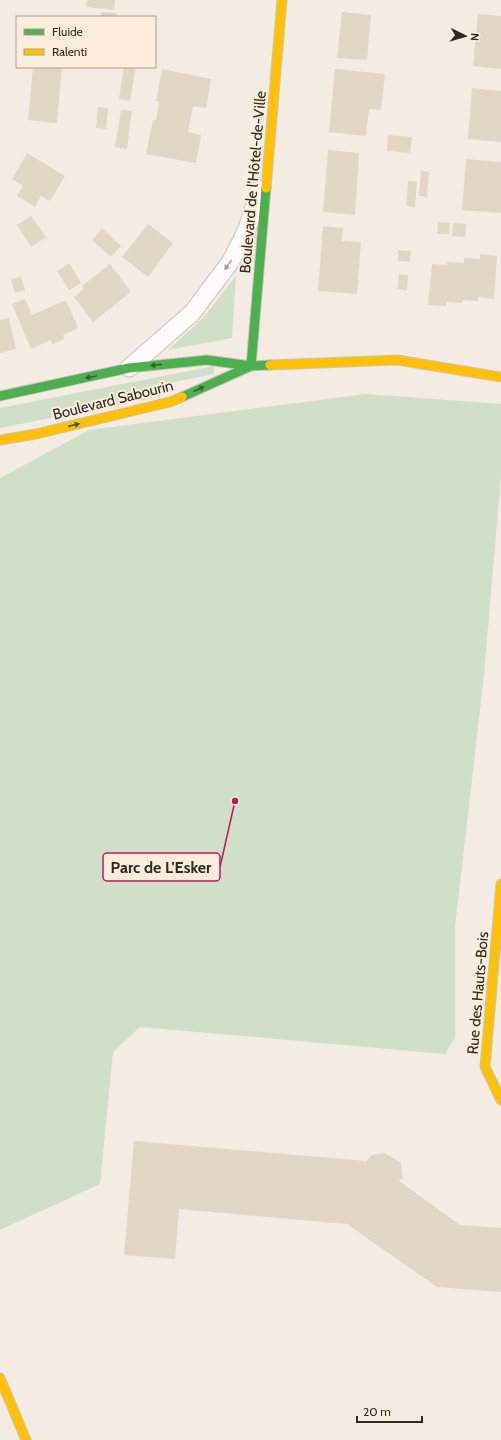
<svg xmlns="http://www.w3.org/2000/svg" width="501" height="1440" viewBox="0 0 501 1440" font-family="Cabin,sans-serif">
<rect width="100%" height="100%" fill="#f4ebe2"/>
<path fill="#d0dfc9" d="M236,276l-4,62 -64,12 36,-33z
M214,366v8l-40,8 -26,17 -148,29v-20z
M366,394l135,10v71l-17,200 -29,252v111l-10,16 -305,-27 -27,25 -13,132 -100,46v-752l89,-48z"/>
<path fill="#e2d6c7" d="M87,0h28l-1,10 -28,-3z
M101,12l16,1v4h-16z
M342,12l29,3 -4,45 -30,-2z
M478,14l23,2v53l-28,-3z
M33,67h29l-5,56 -29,-3z
M124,67h12l-6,34 -11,-2z
M162,69l49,10 -5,29 -13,-2 -5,26 13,3 -5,28 -50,-9 7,-34h3l3,-18 -3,-1z
M335,69l50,5 -4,36 -12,-1 -3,27 -37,-4z
M472,88l29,3v51l-33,-3z
M98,107l10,1 -2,21 -10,-1z
M121,110l11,1 -5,38 -12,-2z
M388,135l24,2 -2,16 -23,-2z
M328,150l31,3 -4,62 -32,-3z
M27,153l38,23 -15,25 -9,-5 -6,11 -18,-11 6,-10 -11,-7z
M466,159l35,3v51l-39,-3z
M421,171l8,1 -2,25 -8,-1z
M408,181l9,1 -2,25 -9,-1z
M31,216l15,21 -15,10 -14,-22z
M438,222l12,1 -1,11h-12z
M453,223l13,1 -1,13 -13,-1z
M148,224l25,19 -25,34 -26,-20z
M323,226l20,2 -1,13 19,1 -4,52 -39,-3z
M102,228l19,18 -10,11 -19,-17z
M398,250l13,1 -1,11 -12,-1z
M480,254l17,2 -3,43 -16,-2v4l-15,-1v3l-17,-1v4l-18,-1 4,-41 15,1v-3l17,1v-5l16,1z
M69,263l12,20 -12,7 -12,-19z
M110,264l21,28 -38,30 -19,-25 10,-8 -2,-3z
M399,274l9,1 -1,15 -10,-1z
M21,276l4,14 -10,3 -4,-13z
M25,299l7,16 34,-15 12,28 -15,7 1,4 -12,6 -1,-5 -20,9 -19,-45z
M9,318l7,31 -16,4v-33z
M134,1141l232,20 6,-6 13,-2 16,10 2,14 -4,4 61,44 41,3v64l-64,-5 -90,-63 -168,-15 -4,50 -51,-4z"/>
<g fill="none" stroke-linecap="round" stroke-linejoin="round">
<defs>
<path id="street" d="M129,368l63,-55 39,-52 16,-32 13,-40"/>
<path id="fast" d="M251,366l15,-178
M0,396l129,-28 78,-8 44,6 19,-1
M182,397l69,-31"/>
<path id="slow" d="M266,188l16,-188
M270,365l127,-5 104,17
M0,440l36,-6 134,-32 12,-5
M501,884l-16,183 16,33
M0,1378l26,62"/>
</defs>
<use href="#street" stroke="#cbc4bd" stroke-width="19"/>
<use href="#fast" stroke="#cbc4bd" stroke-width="11"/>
<use href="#slow" stroke="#cbc4bd" stroke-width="11"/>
<use href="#street" stroke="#fdfcfb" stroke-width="17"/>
<use href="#fast" stroke="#4caf50" stroke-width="9"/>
<use href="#slow" stroke="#ffc107" stroke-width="9"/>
</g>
<defs><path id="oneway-solid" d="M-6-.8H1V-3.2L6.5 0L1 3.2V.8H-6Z"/></defs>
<use fill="#a19e9a" href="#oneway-solid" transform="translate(228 265) rotate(126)"/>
<g fill="#3b5f36">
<use href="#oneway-solid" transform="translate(156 365) rotate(174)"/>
<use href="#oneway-solid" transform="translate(91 377) rotate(168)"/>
<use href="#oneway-solid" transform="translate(199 389) rotate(-24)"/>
<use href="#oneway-solid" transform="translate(74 425) rotate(-13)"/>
</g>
<g text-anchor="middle" stroke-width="4" stroke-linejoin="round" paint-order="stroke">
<g font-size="15" fill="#302a24" stroke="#fbecdb">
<text transform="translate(253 182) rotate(-85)" y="5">Boulevard de l'Hôtel-de-Ville</text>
<text transform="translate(113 400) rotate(-14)" y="5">Boulevard Sabourin</text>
<text transform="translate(478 993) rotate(-85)" y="5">Rue des Hauts-Bois</text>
</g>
</g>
<path fill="none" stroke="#c2185b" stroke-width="1.5" d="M235 801L220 867"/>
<circle fill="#c2185b" stroke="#fbecdb" stroke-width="1.5" cx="235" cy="801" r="4"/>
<rect fill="#fbecdb" stroke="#c2185b" stroke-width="1.5" x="103" y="853" width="117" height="28" rx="4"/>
<g font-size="16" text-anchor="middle" font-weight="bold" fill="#302a24">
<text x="161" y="873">Parc de L'Esker</text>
</g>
<rect x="16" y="16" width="140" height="52" fill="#fbecdb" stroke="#aa9e92"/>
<rect x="24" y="29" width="20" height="6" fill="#4caf50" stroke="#aa9e92"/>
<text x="52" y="36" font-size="12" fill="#302a24">Fluide</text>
<rect x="24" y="49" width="20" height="6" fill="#ffc107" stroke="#aa9e92"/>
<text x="52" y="56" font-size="12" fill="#302a24">Ralenti</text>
<g transform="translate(465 36) rotate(95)" stroke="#fbecdb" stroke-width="3" paint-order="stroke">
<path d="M0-3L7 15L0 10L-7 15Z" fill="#302a24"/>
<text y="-6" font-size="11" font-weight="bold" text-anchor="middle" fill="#302a24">N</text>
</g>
<path d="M357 1416v6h65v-6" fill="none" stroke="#302a24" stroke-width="2"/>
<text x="363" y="1416" font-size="12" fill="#302a24" stroke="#fbecdb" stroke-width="3" paint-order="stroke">20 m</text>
</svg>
